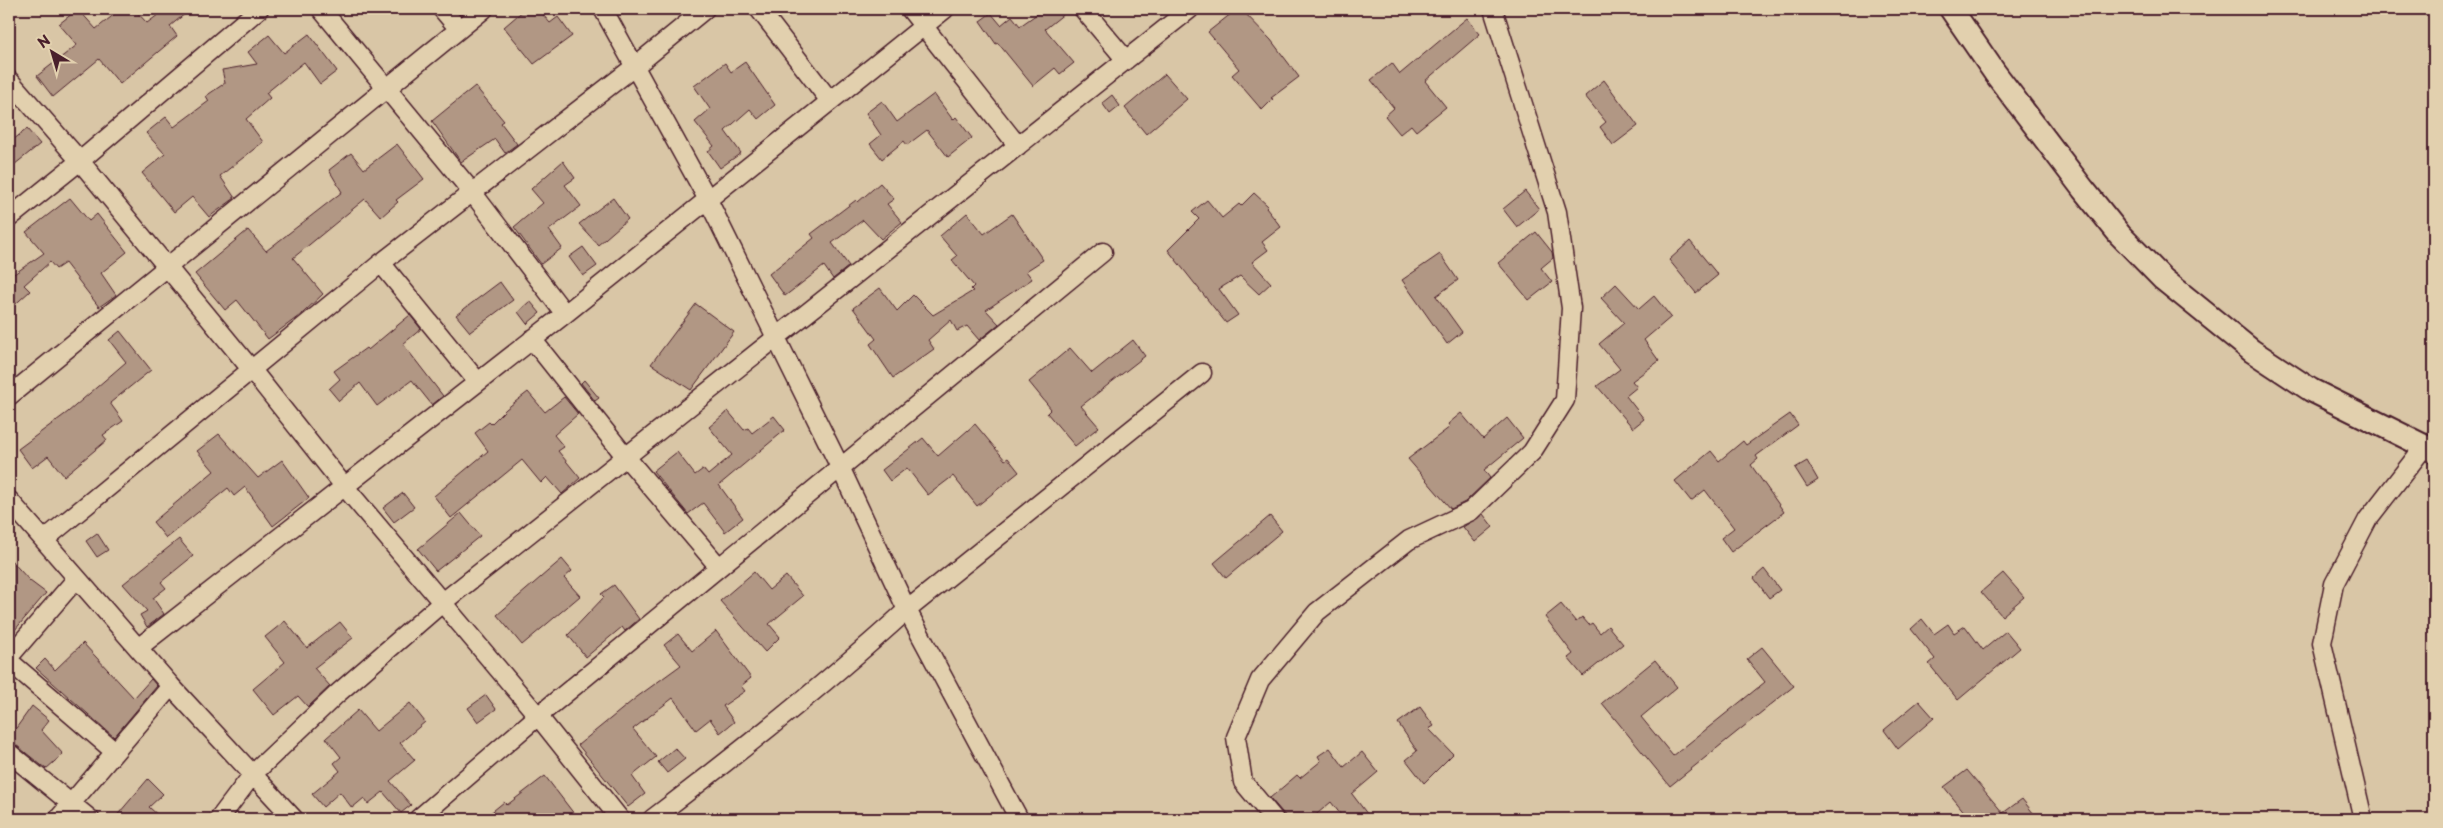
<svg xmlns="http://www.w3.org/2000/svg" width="2443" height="828" viewBox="0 0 2443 828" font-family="'Playpen Sans',sans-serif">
<rect width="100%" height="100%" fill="#d9c6a6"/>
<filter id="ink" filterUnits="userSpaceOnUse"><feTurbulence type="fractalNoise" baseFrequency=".02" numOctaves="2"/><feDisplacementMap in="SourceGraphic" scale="10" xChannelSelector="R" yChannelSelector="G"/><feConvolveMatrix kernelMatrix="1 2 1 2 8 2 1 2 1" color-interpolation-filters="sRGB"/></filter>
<g filter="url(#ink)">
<path fill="#b19784" stroke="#4a1f2b" d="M78,9l18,20 25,-20h13l13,14 19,-14h25l-21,17 7,10 -57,48 -21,-25 -46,38 -16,-21 40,-31 -18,-21z
M525,9h13l12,14 8,-6 14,19 -38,28 -30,-37z
M1044,9h26l-25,20 29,34 -14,11 -5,-6 -22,18 -35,-43 -2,1 -16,-23 11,-8 10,12 11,-9 8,10z
M1237,9h4l30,31 28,37 -28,21 2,1 -11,11 -30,-35 7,-6 -31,-37z
M1467,18l13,16 -55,47 21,26 -30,24 -5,-6 -11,9 -15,-18 9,-8 -23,-28 21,-17 8,11z
M309,34l28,37 -17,13 -16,-22 -38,31 4,5 -24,21 17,23 -43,34 15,22 -26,19 -17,-20 -18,15 -32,-39 23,-19 -19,-21 20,-16 8,10 35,-26 -3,-5 19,-13 -3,-13 35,-6 -9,-12 21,-17 15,18z
M745,62l30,43 -17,14 -8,-10 -25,22 16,22 -21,15 -12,-17 6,-5 -19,-24 15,-13 -16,-23 31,-23 6,9z
M1165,74l22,25 -41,35 -21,-26z
M1604,80l34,46 -25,19 -13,-18 6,-5 -21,-26z
M475,86l29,35 -3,2 16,21 -12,9 -10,-14 -34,23 -29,-41z
M934,94l19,26 3,-3 16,21 -24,19 -21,-27 -20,15 -3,-4 -22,18 -12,-15 11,-9 -15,-22 16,-12 15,21z
M1112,95l8,11 -10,8 -8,-11z
M27,129l13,15 -31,25v-26z
M397,144l27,35 -28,21 2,2 -17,15 -16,-18 -72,59 30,36 -20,19 -35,26 -31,-39 -12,10 -30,-36 53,-44 18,21 76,-59 -13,-22 22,-17 13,16z
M563,161l12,17 -10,7 16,21 -32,24 13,18 -21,16 -27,-37 29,-24 -12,-14z
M880,183l14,16 -7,5 15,18 -21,17 -18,-19 -31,23 17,23 -16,13 -9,-13 -39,30 -16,-22 45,-36 -3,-4 45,-34 2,2z
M1525,191l14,18 -22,18 -14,-18z
M1254,193l14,13 -2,2 15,19 -19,15 6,8 -16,12 19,21 -12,11 -19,-18 -21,13 19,26 -12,8 -58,-73 31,-31 -7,-7 15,-12 15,18 17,-14 2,2z
M70,198l19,23 8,-7 30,38 -26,21 15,22 -17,12 -34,-44 -9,6 -6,-7 -26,23 6,6 -21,19v-42l5,6 30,-21 -18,-21z
M613,198l15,21 -30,26 -19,-21z
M967,213l17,21 28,-20 31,46 -17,11 6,8 -46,31 13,14 -20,16 -12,-14 -10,5 -6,-11 -23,20 6,9 -41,29 -23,-34 6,-5 -23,-31 27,-20 17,23 16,-16 20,20 40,-24 -2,-2 3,-3 -22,-26 5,-4 -17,-20z
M1536,232l16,20 1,6 -12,10 11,14 -23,18 -31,-37z
M1690,241l28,34 -22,18 -27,-33z
M583,247l14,19 -14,10 -14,-19z
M1440,254l18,26 -22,16 26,36 -15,12 -45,-64z
M500,282l13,18 -43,32 -14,-17z
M1616,284l23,25 15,-13 17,21 -27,23 15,21 -27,20 5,6 -11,9 18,23 -11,9 -36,-42 23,-17 -21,-25 25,-21 -23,-25z
M530,301l10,12 -13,11 -9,-12z
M696,304l38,28 -43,58 -40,-26z
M410,315l11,14 -18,15 40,52 -11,9 -20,-25 -35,26 -17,-23 -21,18 -10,-12 11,-10 -6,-8 32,-23 2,2z
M120,331l31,39 -41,33 13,18 -20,14 4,5 -43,36 -16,-20 -16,12 -14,-19 50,-37 58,-50 -17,-22z
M1133,340l12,16 -64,50 18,21 -24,19 -28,-33 4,-4 -22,-27 41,-34 22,25z
M584,380l15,18 -4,3 -14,-18z
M528,392l17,20 19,-15 14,17 -24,21 10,12 -6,4 22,27 -18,16 -15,-17 -6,6 -19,-23 -71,58 -17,-22 54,-45 -13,-18 14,-11 2,2 15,-15z
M728,411l16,19 4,-2 4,5 22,-17 11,14 -66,55 24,33 -18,14 -22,-29 -15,11 -35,-43 24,-19 18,23 8,-6 5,6 24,-20 -23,-28z
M1461,413l22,26 24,-21 16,20 -39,32 6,8 -25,24 -14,7 -43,-50 42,-32 -2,-3z
M1790,414l8,11 -42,31 2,3 -7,6 33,47 -53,40 -10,-14 13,-10 -29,-38 -14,11 -16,-20 36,-30 8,10 24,-20 3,4z
M975,424l30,36 3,-2 11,14 -42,34 -24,-30 -25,19 -21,-27 -17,13 -8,-11 41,-32 15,18z
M219,434l39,44 24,-18 27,38 -36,28 -28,-39 -11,9 -6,-8 -62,50 -13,-16 61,-51 -17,-20z
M1807,461l11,19 -11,7 -12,-19z
M403,493l11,14 -20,15 -11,-14z
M461,513l19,23 -44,35 -18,-22z
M1483,514l10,13 -18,15 -12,-15z
M1270,516l12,15 -56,47 -12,-15z
M97,533l11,17 -11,7 -11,-16z
M179,539l14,17 -32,26 5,6 -13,10 11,16 -17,13 -7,-12 7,-4 -24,-27z
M9,558l21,23 16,12 -37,44z
M562,559l10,12 -8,7 16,18 -58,49 -25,-30z
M1764,569l16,21 -11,8 -15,-20z
M754,572l15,18 17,-14 17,20 -34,28 11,13 -15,15 -45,-51z
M2003,573l21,24 -22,19 -21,-24z
M614,585l25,34 -14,12 -3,-4 -36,30 -18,-22 36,-38 -3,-3z
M1561,604l15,18 6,-5 7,8 3,-2 8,10 8,-7 15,18 -40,32 -15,-18 5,-4 -28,-37z
M1922,619l12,15 14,-10 6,9 11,-7 18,24 23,-19 14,17 -62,52 -29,-36 6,-5 -24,-30z
M285,621l22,27 33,-26 13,16 -39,30 16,18 -22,21 -10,-11 -24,19 -21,-26 32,-27 -20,-25z
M716,631l35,47 -10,8 4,5 -22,15 11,16 -14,11 -10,-14 -14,11 -23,-32 -40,31 23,28 -24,19 13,18 -17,13 -50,-62 59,-48 44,-32 -17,-20 14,-11 14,17z
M83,643l51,55 17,-19 6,7 -43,51 -78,-69 9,-9 10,11z
M1762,647l32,39 -124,100 -68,-83 53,-43 22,27 -36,30 32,39 92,-74 -18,-23z
M486,695l10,14 -18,13 -10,-14z
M1919,701l15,17 -36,31 -14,-19z
M410,703l15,19 -25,21 15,17 -25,21 21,24 -10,8 -18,-21 -15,12 -4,-6 -12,10 -12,-16 -17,15 -11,-13 28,-23 -6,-8 7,-6 -15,-19 32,-28 18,21z
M32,706l17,14 -8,10 22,24 -17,15 -30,-24 -7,-2v-5z
M1420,707l14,19 -5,3 24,25 -29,29 -18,-23 11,-9 -19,-28z
M675,748l10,11 -18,14 -9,-11z
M1330,748l14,19 18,-15 16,20 -26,22 19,25h-27l-13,-17 -20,17h-23l-18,-21 27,-23 3,3 21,-17 -3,-5z
M1967,770l36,43 19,-14 16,20h-68l-26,-32z
M545,776l33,43h-95l21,-17 3,3z
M148,779l15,15 -14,13 13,12h-48z"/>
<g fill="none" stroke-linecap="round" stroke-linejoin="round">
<defs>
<path id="minor" d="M321,9l151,183 93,122
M442,9l16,19
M603,9l104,189 133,269 67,143 112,209
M759,9l71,92
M910,9l108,137
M1083,9l43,51
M9,80l71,81 171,208 93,117 194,230 82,103
M9,218l71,-57 179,-152
M381,263l96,118
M532,339l93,117 94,111
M9,396l475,-387
M9,500l162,186 123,133
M44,540l337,-277 253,-196 71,-58
M138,648l427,-334 380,-305
M9,657l68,-79
M9,661l106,91
M9,753l81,66
M58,819l113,-133
M219,819l34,-45 84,-80 106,-92 747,-593
M418,819l120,-103 565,-464
M652,819c87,-66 174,-135 255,-209l295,-237
M1274,819l-31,-37 -7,-45 24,-57 57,-68 92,-72 62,-29 61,-59 33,-52 6,-92 -14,-96 -64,-203
M2363,819l-41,-176 12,-59 34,-65 56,-72"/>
<path id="tertiary" d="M1951,9l44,64 88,116 37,46 43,44 89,72 59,39 123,61"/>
</defs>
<use href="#minor" stroke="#4a1f2b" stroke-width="21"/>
<use href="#tertiary" stroke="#4a1f2b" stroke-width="26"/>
<use href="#minor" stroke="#e2d0ae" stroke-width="18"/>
<use href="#tertiary" stroke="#e2d0ae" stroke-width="22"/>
</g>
</g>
<rect width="2443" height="828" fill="none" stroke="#e2d0ae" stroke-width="30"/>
<rect x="15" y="15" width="2413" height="798" fill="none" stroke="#4a1f2b" stroke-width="2" filter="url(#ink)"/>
<g transform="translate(52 52) rotate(322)" stroke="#e2d0ae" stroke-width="4" paint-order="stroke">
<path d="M0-4L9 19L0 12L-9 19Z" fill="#4a1f2b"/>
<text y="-8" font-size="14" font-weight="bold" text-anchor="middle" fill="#4a1f2b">N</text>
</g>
</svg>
